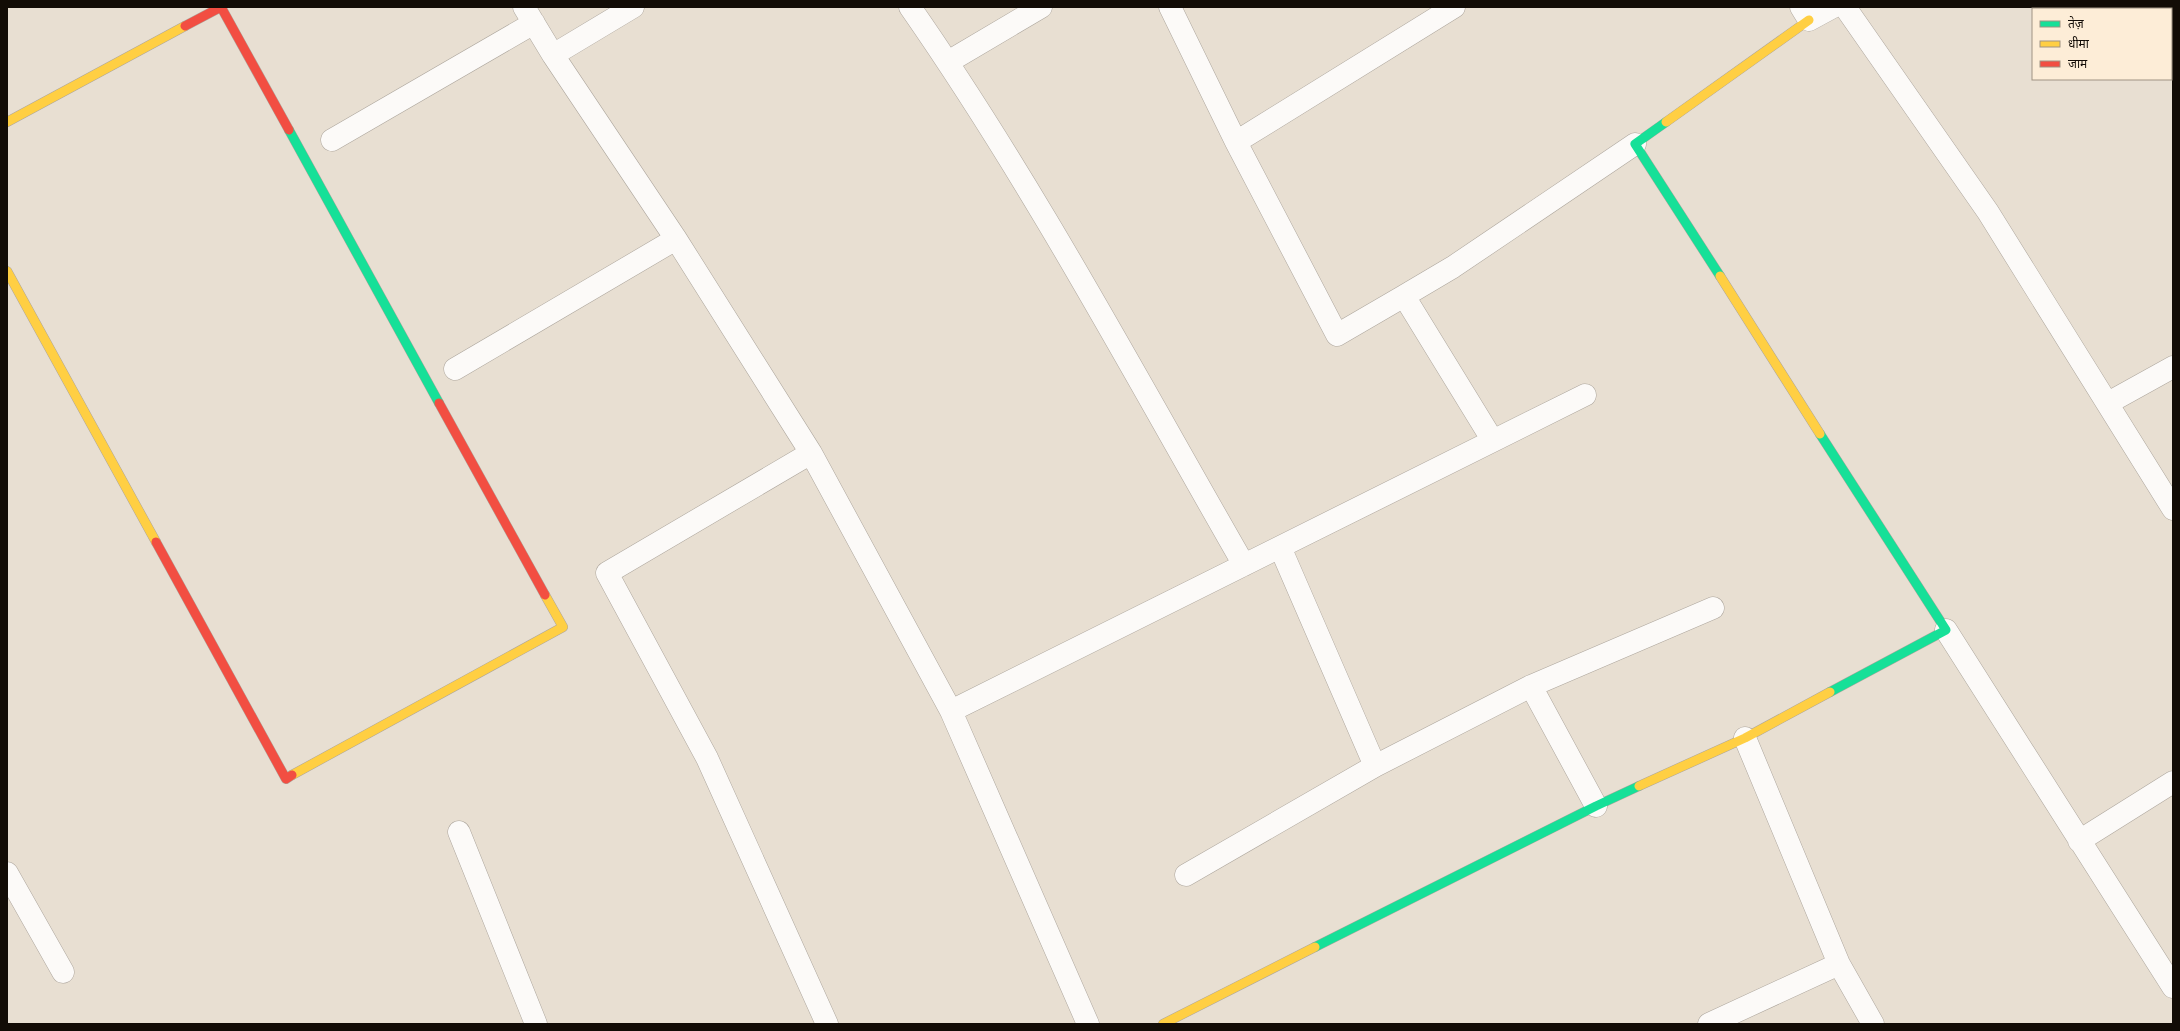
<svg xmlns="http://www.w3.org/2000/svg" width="2180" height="1031" viewBox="0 0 2180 1031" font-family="'Sofia Sans Condensed','Noto Sans Devanagari',sans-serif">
<rect width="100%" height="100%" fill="#e8dfd2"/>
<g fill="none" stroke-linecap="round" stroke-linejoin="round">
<defs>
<path id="street" d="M524,7l29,48 80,-48
M910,7c124,178 226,370 334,558
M1170,7l66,135 101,193 67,-39
M1801,7l8,13 24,-13
M1845,7l143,205 185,297
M553,55l123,184 135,214 140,258 137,313
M948,62l93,-55
M332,140l202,-117
M1236,142l218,-135
M455,369l221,-130
M2108,403l65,-36
M1493,441l-89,-145 49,-29 182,-123
M811,453l-204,120 100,185 120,266
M1280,547l95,219 156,-80 182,-78
M1946,630l227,357
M1531,686l65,120
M951,711l634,-316
M1745,738l94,226 34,60
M459,832l77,192
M2079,841l94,-59
M7,873l56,99
M1186,875l189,-109
M1709,1024l130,-60"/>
<path id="fast" d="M1666,122l-31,22 85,132
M289,130l150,273
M1820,434l126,196 -116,62
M1315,947l281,-141 43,-20"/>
<path id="slow" d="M7,122l178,-96
M1666,122l143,-102
M7,271l149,271
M1720,276l100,158
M292,775l271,-148 -18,-32
M1639,786l106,-48 85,-46
M1163,1024l152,-77"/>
<path id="jam" d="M185,26l36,-19 68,123
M439,403l106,192
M156,542l130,237 6,-4"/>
</defs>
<use href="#street" stroke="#ada69d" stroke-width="23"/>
<use href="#fast" stroke="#ada69d" stroke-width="10"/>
<use href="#slow" stroke="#ada69d" stroke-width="10"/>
<use href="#jam" stroke="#ada69d" stroke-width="10"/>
<use href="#street" stroke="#fcfaf8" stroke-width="22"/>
<use href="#fast" stroke="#16e098" stroke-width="9"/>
<use href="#slow" stroke="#ffcf43" stroke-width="9"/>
<use href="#jam" stroke="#f24e42" stroke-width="9"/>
</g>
<rect width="2180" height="1031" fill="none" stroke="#120c06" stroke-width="16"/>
<rect x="2032" y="8" width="140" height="72" fill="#fdedd7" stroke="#9f9383"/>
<rect x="2040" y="21" width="20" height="6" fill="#16e098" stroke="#9f9383"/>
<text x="2068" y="28" font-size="12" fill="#120c06">तेज़</text>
<rect x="2040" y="41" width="20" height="6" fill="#ffcf43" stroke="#9f9383"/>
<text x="2068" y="48" font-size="12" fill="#120c06">धीमा</text>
<rect x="2040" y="61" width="20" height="6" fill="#f24e42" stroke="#9f9383"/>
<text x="2068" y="68" font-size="12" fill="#120c06">जाम</text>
</svg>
